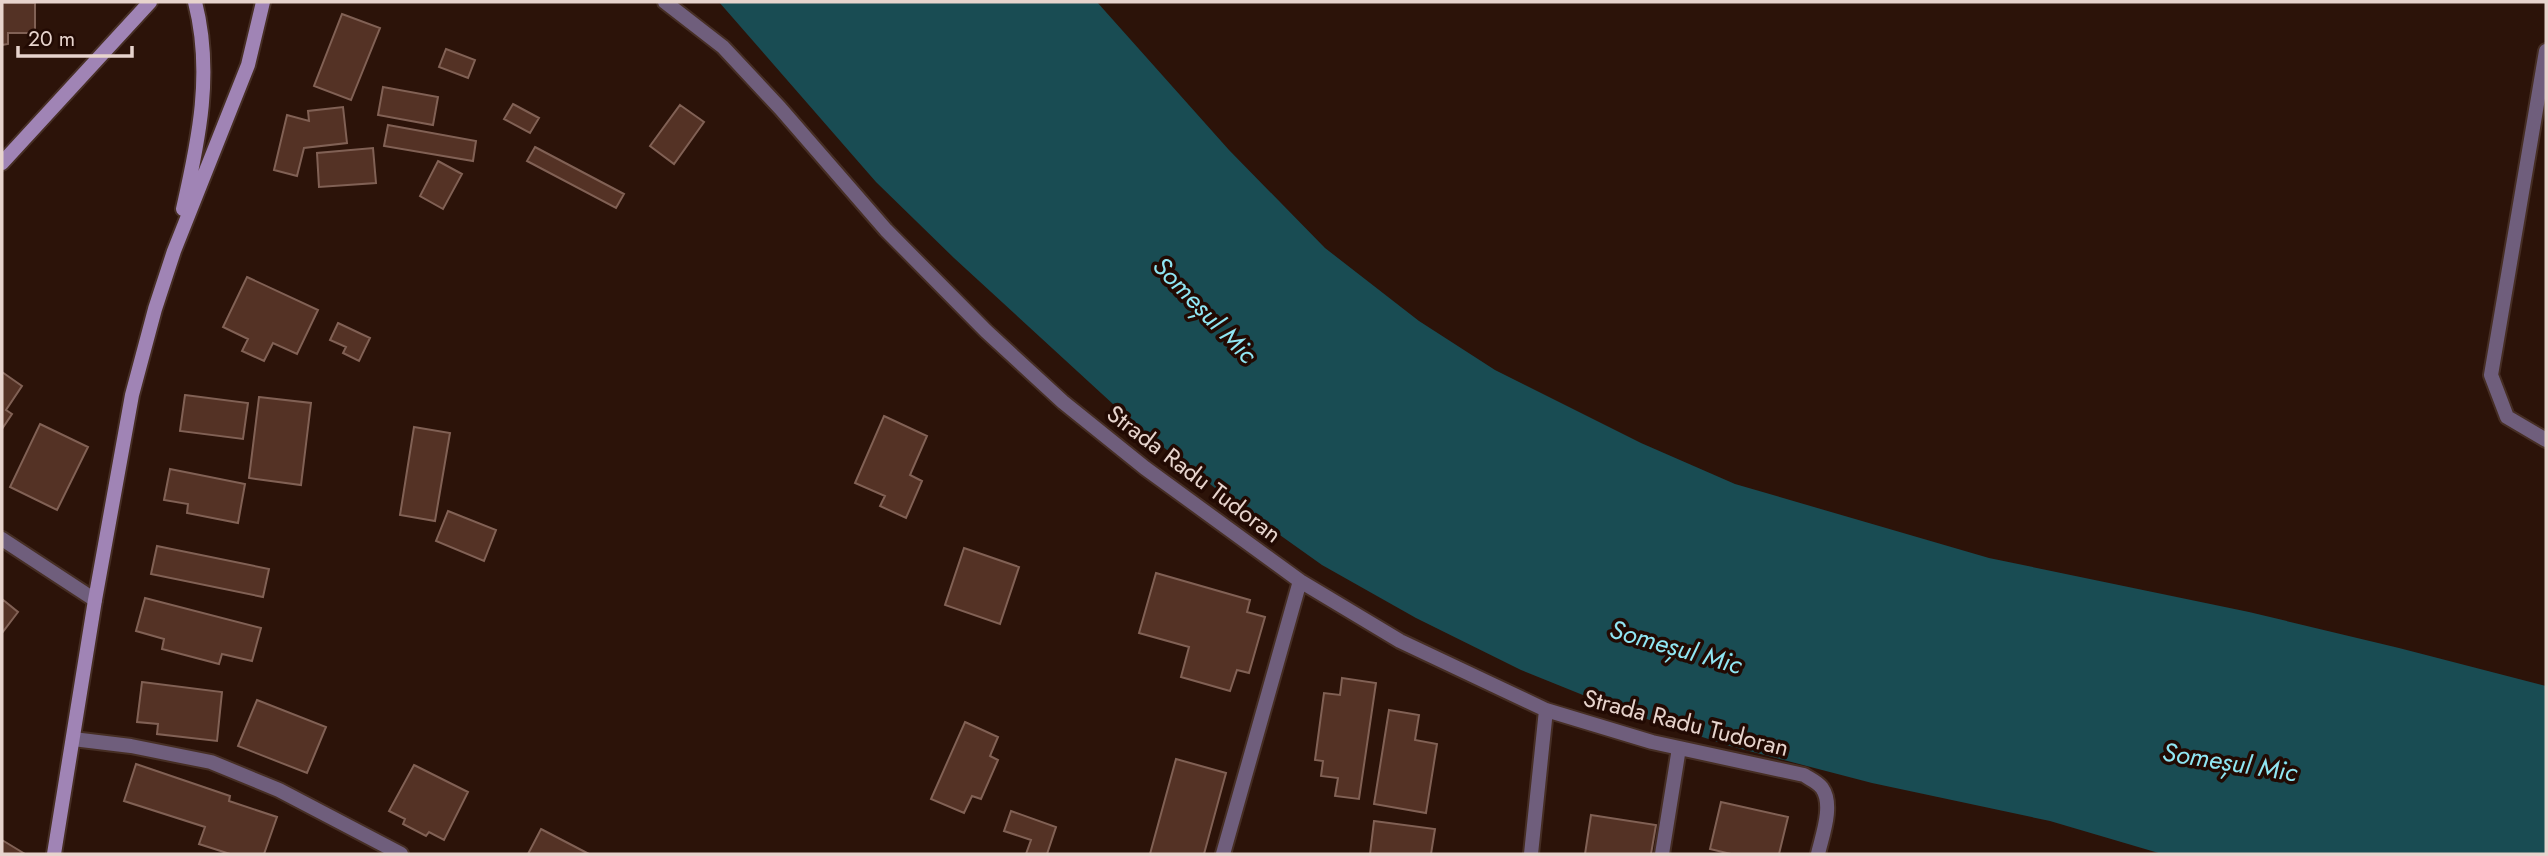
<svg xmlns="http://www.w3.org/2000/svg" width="2548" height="856" viewBox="0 0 2548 856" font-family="Jost,sans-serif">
<rect width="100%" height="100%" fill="#2c1309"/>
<path fill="#194c53" d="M719,2h378l132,148 96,98 94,73 76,49 146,73 94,41 254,74 260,54 150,36 147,38v168h-384l-112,-33 -178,-38 -142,-37 -105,-34 -104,-42 -105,-52 -94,-53 -93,-66 -91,-72 -184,-169 -78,-76z"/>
<path fill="#543225" stroke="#816155" stroke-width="2" d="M2,3h33v30h-27v11l-6,1z
M342,14l38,14 -29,72 -37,-14z
M446,49l29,11 -7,18 -29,-11z
M383,87l55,10 -5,28 -55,-10z
M513,104l26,14 -9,15 -26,-14z
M680,105l24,17 -30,42 -24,-18z
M343,107l4,36 -43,5 -7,28 -23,-6 13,-55 22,6 -1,-10z
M388,125l88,16 -3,20 -89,-15z
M535,147l89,47 -8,14 -89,-47z
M373,148l3,35 -57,4 -2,-34z
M438,161l24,13 -19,35 -23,-13z
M247,277l71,33 -21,44 -24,-11 -9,18 -22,-10 6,-12 -25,-12z
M338,323l32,15 -11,23 -16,-8 3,-6 -16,-7z
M2,372l20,14 -16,24 6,4 -10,15z
M185,395l63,8 -5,36 -63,-8z
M259,397l52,6 -10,82 -52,-7z
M884,416l43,20 -17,39 12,6 -16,37 -26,-12 5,-10 -30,-13z
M40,424l48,23 -31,63 -47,-23z
M414,427l36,6 -15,88 -35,-6z
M170,469l75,15 -7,39 -51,-10 1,-9 -24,-4z
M448,511l48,19 -12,31 -48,-20z
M157,546l112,23 -6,28 -112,-23z
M964,548l55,19 -19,57 -55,-19z
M1156,573l94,27 -3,12 18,5 -16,56 -12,-3 -7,21 -49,-14 8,-30 -50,-14z
M145,598l116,30 -9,33 -30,-7 -3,10 -57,-15 2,-10 -28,-8z
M2,599l16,13 -16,21z
M1342,678l34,5 -17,116 -24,-3 3,-18 -17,-2 2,-15 -8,-1 9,-67 16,2z
M142,682l80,10 -5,49 -60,-7 1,-10 -21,-2z
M257,700l69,27 -19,46 -69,-27z
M1389,710l30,5 -4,25 22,4 -11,69 -52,-9z
M965,722l33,15 -8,19 8,4 -17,39 -9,-3 -8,17 -33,-14z
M1176,759l50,14 -22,81h-54z
M136,764l94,32 -1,5 48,16 -13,37h-34l-31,-10 6,-17 -81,-26z
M414,765l54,27 -24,48 -15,-8 -3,4 -23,-12 2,-5 -16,-8z
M1721,802l67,15 -9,37h-48l-21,-5z
M1011,811l45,16 -9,27h-21l5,-14 -27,-9z
M1591,815l65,10 -5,29h-66z
M1374,821l61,8 -4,25h-61z
M541,829l48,25h-61z
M2,840l23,14h-23z"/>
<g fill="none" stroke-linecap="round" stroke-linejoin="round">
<defs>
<path id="lane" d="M2546,51l-55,324 16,42 39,23"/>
<path id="street" d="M665,2l58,45 57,61 106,122 100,101 77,71 82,66 155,113 100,60 146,69 106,32 152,33c6,4 14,7 18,13 12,17 0,48 -4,66
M2,539l93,61
M73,739l58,7 80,16 68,28 122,64
M1223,854l77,-273
M1531,854l15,-144
M1662,854l17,-106"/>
<path id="secondary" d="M2,163l148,-161
M183,209c16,-70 30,-137 12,-207
M54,854l41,-254 37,-205 23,-86 19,-58 74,-186 15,-63"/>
</defs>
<use href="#lane" stroke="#462e24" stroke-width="18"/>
<use href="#street" stroke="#462e24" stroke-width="18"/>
<use href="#secondary" stroke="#462e24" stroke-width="18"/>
<use href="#lane" stroke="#6f5e7c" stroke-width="14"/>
<use href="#street" stroke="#6f5e7c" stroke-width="14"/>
<use href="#secondary" stroke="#a084b5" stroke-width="14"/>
</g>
<g text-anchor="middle" stroke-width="7" stroke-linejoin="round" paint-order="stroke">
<g font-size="24" fill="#e7d4cd" stroke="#220a03">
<text transform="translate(1194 474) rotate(37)" y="8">Strada Radu Tudoran</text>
<text transform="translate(1686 723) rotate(14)" y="8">Strada Radu Tudoran</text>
</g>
<g font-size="26" font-style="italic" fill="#90e6f3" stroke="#220a03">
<text transform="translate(1205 310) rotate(46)" y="9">Someșul Mic</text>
<text transform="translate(1676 647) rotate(16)" y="9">Someșul Mic</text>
<text transform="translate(2230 762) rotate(9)" y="9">Someșul Mic</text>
</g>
</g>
<rect width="2548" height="856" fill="none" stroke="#e7d4cd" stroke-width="7"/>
<path d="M18 46v10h114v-10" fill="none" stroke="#e7d4cd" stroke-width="3.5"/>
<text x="28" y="46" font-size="21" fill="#e7d4cd" stroke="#220a03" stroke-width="5" paint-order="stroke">20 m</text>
</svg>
